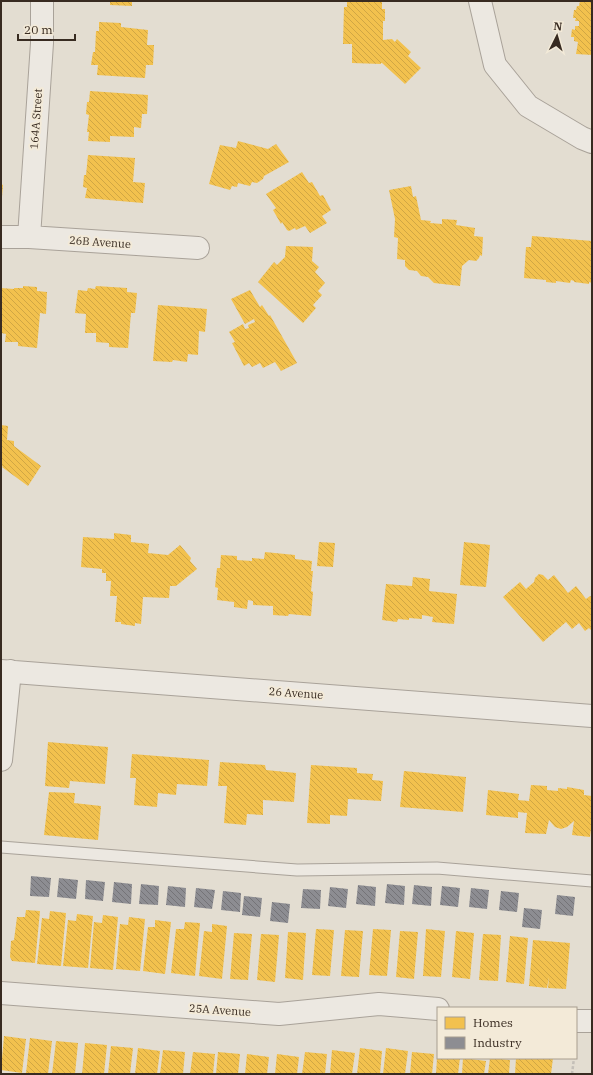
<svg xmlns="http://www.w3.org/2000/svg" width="593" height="1075" viewBox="0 0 593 1075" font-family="'IBM Plex Serif',serif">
<defs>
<pattern id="homes-back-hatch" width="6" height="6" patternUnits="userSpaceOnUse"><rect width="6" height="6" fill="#f2c14e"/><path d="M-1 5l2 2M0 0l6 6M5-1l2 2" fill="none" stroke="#d0a644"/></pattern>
<pattern id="industry-back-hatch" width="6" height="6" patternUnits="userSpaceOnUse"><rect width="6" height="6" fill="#8d8d92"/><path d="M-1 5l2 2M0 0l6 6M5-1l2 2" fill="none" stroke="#747377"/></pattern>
</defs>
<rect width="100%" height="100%" fill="#e3ddd1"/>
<path fill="url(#homes-back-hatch)" d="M110,1h22v5l-22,-1z
M347,1h35v8h3v12h-2v19l9,-1 3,3 2,-3 14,13 -3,4 13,12 -16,16 -23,-21h-1v1l-29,-1v-19h-9l1,-37h3z
M580,1h12v54l-16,-1 2,-12 -4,-1v-4h-3l1,-8 3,1v-4h4v-5h-4l1,-3h-3l1,-8h2l1,-4h2z
M99,22l22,1v4l27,3 -1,15h7l-1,20h-7l-1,13 -48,-3 1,-10h-7l2,-13h2l1,-21h3z
M90,91l58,4 -1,19h-5l-1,14 -7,-1v10l-24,-1v6l-22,-1 1,-9h-2l2,-17 -3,-1 1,-12h2z
M238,141l30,8 8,-5 13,18 -25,14 -1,3 -6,4 -5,-1 -2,4 -12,-3 -1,4 -5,-1 -2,4 -21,-6 11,-39 16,3z
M88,155l47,3 -2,24 12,1 -2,20 -58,-5 2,-10 -4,-1 1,-12h2z
M302,172l7,11 3,-1 8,14 3,-1 8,15 -9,6 5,7 -17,10 -5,-7 -9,4 -1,-2 -6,3 -2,-1 -5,-8 -1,2 -8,-14 3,-2 -10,-14z
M1,184l2,1 -1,12h-1z
M411,186l2,11 3,-1 5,24 10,1 -1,2 12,1v-5l15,1 -1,5 19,3 -1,8 9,1 -1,19 -2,-1 -1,3 -3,3 -7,-1 -7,6 -2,20 -26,-3 -6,-6 -7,-1 -4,-5 -8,-1 -4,-4v-6l-8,-1 1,-21 -4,-1 1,-18 -6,-29z
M532,236l60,5v42l-3,-1v2l-15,-2v-1l-3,-1 -1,3 -14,-2v2l-10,-1v-2l-22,-2 2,-31h5z
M286,246l27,1 -1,14 7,6 -4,5 10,11 -7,8 4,4 -9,10 3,3 -13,15 -45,-41 16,-20 3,3 8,-8z
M23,286l14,1v4l10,1 -1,22 -6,-1 -3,35 -19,-2v-4h-13l1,-8 -5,-1v-45l13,1v-1h9z
M96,286l31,2v4l10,1 -2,20h-4l-3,35 -19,-1v-4l-13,-1v-9h-11l1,-19 -11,-1 3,-23 9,1 1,-3 7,1z
M250,290l10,17 2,-2 7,11 1,-1 27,48 -16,8 -6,-9 -12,6 -3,-5 -8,4 -3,-4 -5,3 -12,-23 3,-1 -6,-10 14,-8 2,5 4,-1 -1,-3 7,-3 -1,-3 -9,5 -14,-25z
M158,305l49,4 -2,23 -6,-1 -1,24 -10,-1 -1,8 -14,-2 -1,2 -19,-1z
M1,425l7,1 -1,14 7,1v5l27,20 -13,20 -26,-19 1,-1h-2z
M114,533l17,2v7l18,2 -1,9 20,2 12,-10 11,13 -1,3 7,8 -21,17h-6l-1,12 -26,-1 -2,27 -6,-1v3l-14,-2v-2h-6l2,-26h-7l1,-15h-5v-8h-4v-4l-21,-2 2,-30 31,2z
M319,542l16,1 -2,24 -16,-1z
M464,542l26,3 -4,42 -26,-2z
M265,552l30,3v4l17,2 -1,10h2l-2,20 2,1 -2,24 -22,-2 -1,2 -15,-1v-9l-20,-1v-4l-5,-1 -1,9 -13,-2v-5l-17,-2 1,-12 -3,-1 2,-19h3l1,-13 16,1v4l15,1v-3l12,1z
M539,574l4,1 5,5 6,-5 14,18 8,-7 10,13 4,-3 2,1v34l-3,-3 -4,3 -6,-8 -7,6 -6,-7 -23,20 -40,-45 17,-15 6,7 8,-7 1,-4z
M413,577l17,2 -1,12 28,3 -3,30 -22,-2 1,-5 -11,-2v4l-13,-1v2l-11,-1 -1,3 -15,-2 4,-36 26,2z
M48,742l60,5 -3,37 -35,-3 -1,7 -24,-2z
M132,754l77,6 -2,26 -30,-2 -1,11 -18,-2 -1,14 -23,-2 2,-27h-6z
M220,762l45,3 1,5 30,3 -2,29 -31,-2v15l-16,-1 -1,11 -22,-2 3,-37h-9z
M311,765l46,3v5l16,1 -1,6 11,1 -2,20 -33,-2 -1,17 -17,-1v9l-23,-1z
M404,771l62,6 -3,35 -63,-5z
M531,785l16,1v4l11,1v-3l9,1v-2l17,3v5l8,1v26l-2,15 -18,-2 2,-14 -7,6 -6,2 -6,-2 -6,-7 -3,14 -21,-1 2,-20 -9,-1v6l-32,-3 2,-25 31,4 -1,6 11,1z
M49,792l26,1 -1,10 27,3 -3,34 -54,-5z
M26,910l14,1 -5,52 -23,-2 -2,-4 1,-16 3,-1 3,-23h8z
M50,911l16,2 -5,53 -24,-2 5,-46 7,1z
M77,914l16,2 -5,52 -25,-2 5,-46 8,1z
M103,915l15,2 -5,53 -23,-2 4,-46 8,1z
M129,917l16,2 -5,52 -24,-2 4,-45 8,1z
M155,920l16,2 -6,52 -22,-3 5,-44h7z
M185,922l15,1 -5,53 -24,-3 5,-44h8z
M212,924l15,2 -5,53 -23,-3 5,-45 8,1z
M316,929l18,1 -4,46 -18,-1z
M373,929l18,1 -4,46 -18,-1z
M426,929l19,2 -4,46 -18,-1z
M345,930l18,1 -4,46 -18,-1z
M400,931l18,1 -4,47 -18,-2z
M456,931l18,2 -4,46 -18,-2z
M288,932l18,1 -3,47 -18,-2z
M234,933l18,1 -4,46 -18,-1z
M261,934l18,1 -4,47 -18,-2z
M483,934l18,1 -3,46 -19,-1z
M510,936l18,2 -4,46 -18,-2z
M533,940l37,3 -4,46 -18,-1 1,-11 -2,11 -18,-2z
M4,1036l22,3 -4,34 -21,-3z
M30,1038l22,3 -4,33 -22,-1z
M56,1041l22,2 -3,31h-23z
M85,1043l22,2 -3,29h-22z
M111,1046l22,2 -3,26h-22z
M138,1048l22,3 -3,23h-22z
M360,1048l22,3 -2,23h-23z
M386,1048l22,3 -3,23h-22z
M163,1050l22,2 -2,22h-23z
M332,1050l23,3 -3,21h-22z
M193,1052l22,2 -2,20h-23z
M218,1052l22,2 -2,20h-22z
M305,1052l22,2 -2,20h-23z
M412,1052l22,2 -2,20h-22z
M247,1054l22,3 -2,17h-22z
M277,1054l22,3 -2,17h-22z
M437,1058h23l-2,16h-22z
M463,1058l23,3 -2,13h-22z
M490,1058l20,2 -1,14h-21z
M516,1058h37l-2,16h-36z"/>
<path fill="url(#industry-back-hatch)" d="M31,876l20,2 -2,19 -19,-1z
M59,878l19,2 -2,19 -19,-2z
M86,880l19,2 -2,19 -18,-2z
M114,882l18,2 -1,20 -19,-2z
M141,884l18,2 -1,19 -19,-1z
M387,884l18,2 -1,19 -19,-2z
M358,885l18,2 -1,19 -19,-2z
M414,885l18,2 -1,19 -19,-2z
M168,886l18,2 -1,19 -19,-2z
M442,886l18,2 -2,19 -18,-2z
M330,887l18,2 -2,19 -18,-2z
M196,888l19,2 -3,19 -18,-2z
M471,888l18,2 -2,19 -18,-2z
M303,889l18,1 -1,19 -19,-1z
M223,891l18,2 -1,19 -19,-2z
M501,891l18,2 -2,19 -18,-2z
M557,895l18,2 -2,19 -18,-2z
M244,896l18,2 -2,19 -18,-2z
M272,902l18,2 -2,19 -18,-2z
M524,908l18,2 -2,19 -18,-2z"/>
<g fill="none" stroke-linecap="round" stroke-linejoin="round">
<defs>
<path id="service" d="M1,847l296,23 140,-2 155,13"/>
<path id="minor" d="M480,1l15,64 33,41 54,32 10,4
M1,237h28l169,11
M29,237l13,-194v-42
M1,671l591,45
M1,760l9,-89
M1,993l278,21 100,-10 59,5
M576,1021h16"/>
</defs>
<use href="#service" stroke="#a9a299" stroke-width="13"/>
<use href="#minor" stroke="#a9a299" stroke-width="24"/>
<path stroke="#c4bfb8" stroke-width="2.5" stroke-dasharray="3 2" stroke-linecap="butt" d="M572,1074l2,-16"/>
<use href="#service" stroke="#ece8e1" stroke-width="11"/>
<use href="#minor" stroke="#ece8e1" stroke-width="22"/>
</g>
<g text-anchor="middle" stroke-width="4" stroke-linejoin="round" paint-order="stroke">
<g font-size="11" fill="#382b21" stroke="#f3ead8">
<text transform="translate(36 119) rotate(-86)" y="4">164A Street</text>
<text transform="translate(100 242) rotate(4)" y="4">26B Avenue</text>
<text transform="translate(296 693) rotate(4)" y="4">26 Avenue</text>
<text transform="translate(220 1010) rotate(4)" y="4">25A Avenue</text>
</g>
</g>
<rect width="593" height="1075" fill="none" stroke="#382b21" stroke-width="4"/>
<rect x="437" y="1007" width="140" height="52" fill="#f3ead8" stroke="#a89e8f"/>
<rect x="445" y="1017" width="20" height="12" fill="#f2c14e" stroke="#a89e8f"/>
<text x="473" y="1027" font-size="12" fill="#382b21">Homes</text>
<rect x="445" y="1037" width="20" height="12" fill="#8d8d92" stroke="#a89e8f"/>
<text x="473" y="1047" font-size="12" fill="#382b21">Industry</text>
<g transform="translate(557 36) rotate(5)" stroke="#f3ead8" stroke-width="3" paint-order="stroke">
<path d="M0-3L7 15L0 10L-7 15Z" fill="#382b21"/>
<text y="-6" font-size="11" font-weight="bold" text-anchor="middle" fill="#382b21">N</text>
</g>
<path d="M18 34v6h57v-6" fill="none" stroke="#382b21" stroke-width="2"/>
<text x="24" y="34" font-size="12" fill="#382b21" stroke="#f3ead8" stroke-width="3" paint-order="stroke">20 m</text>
</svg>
